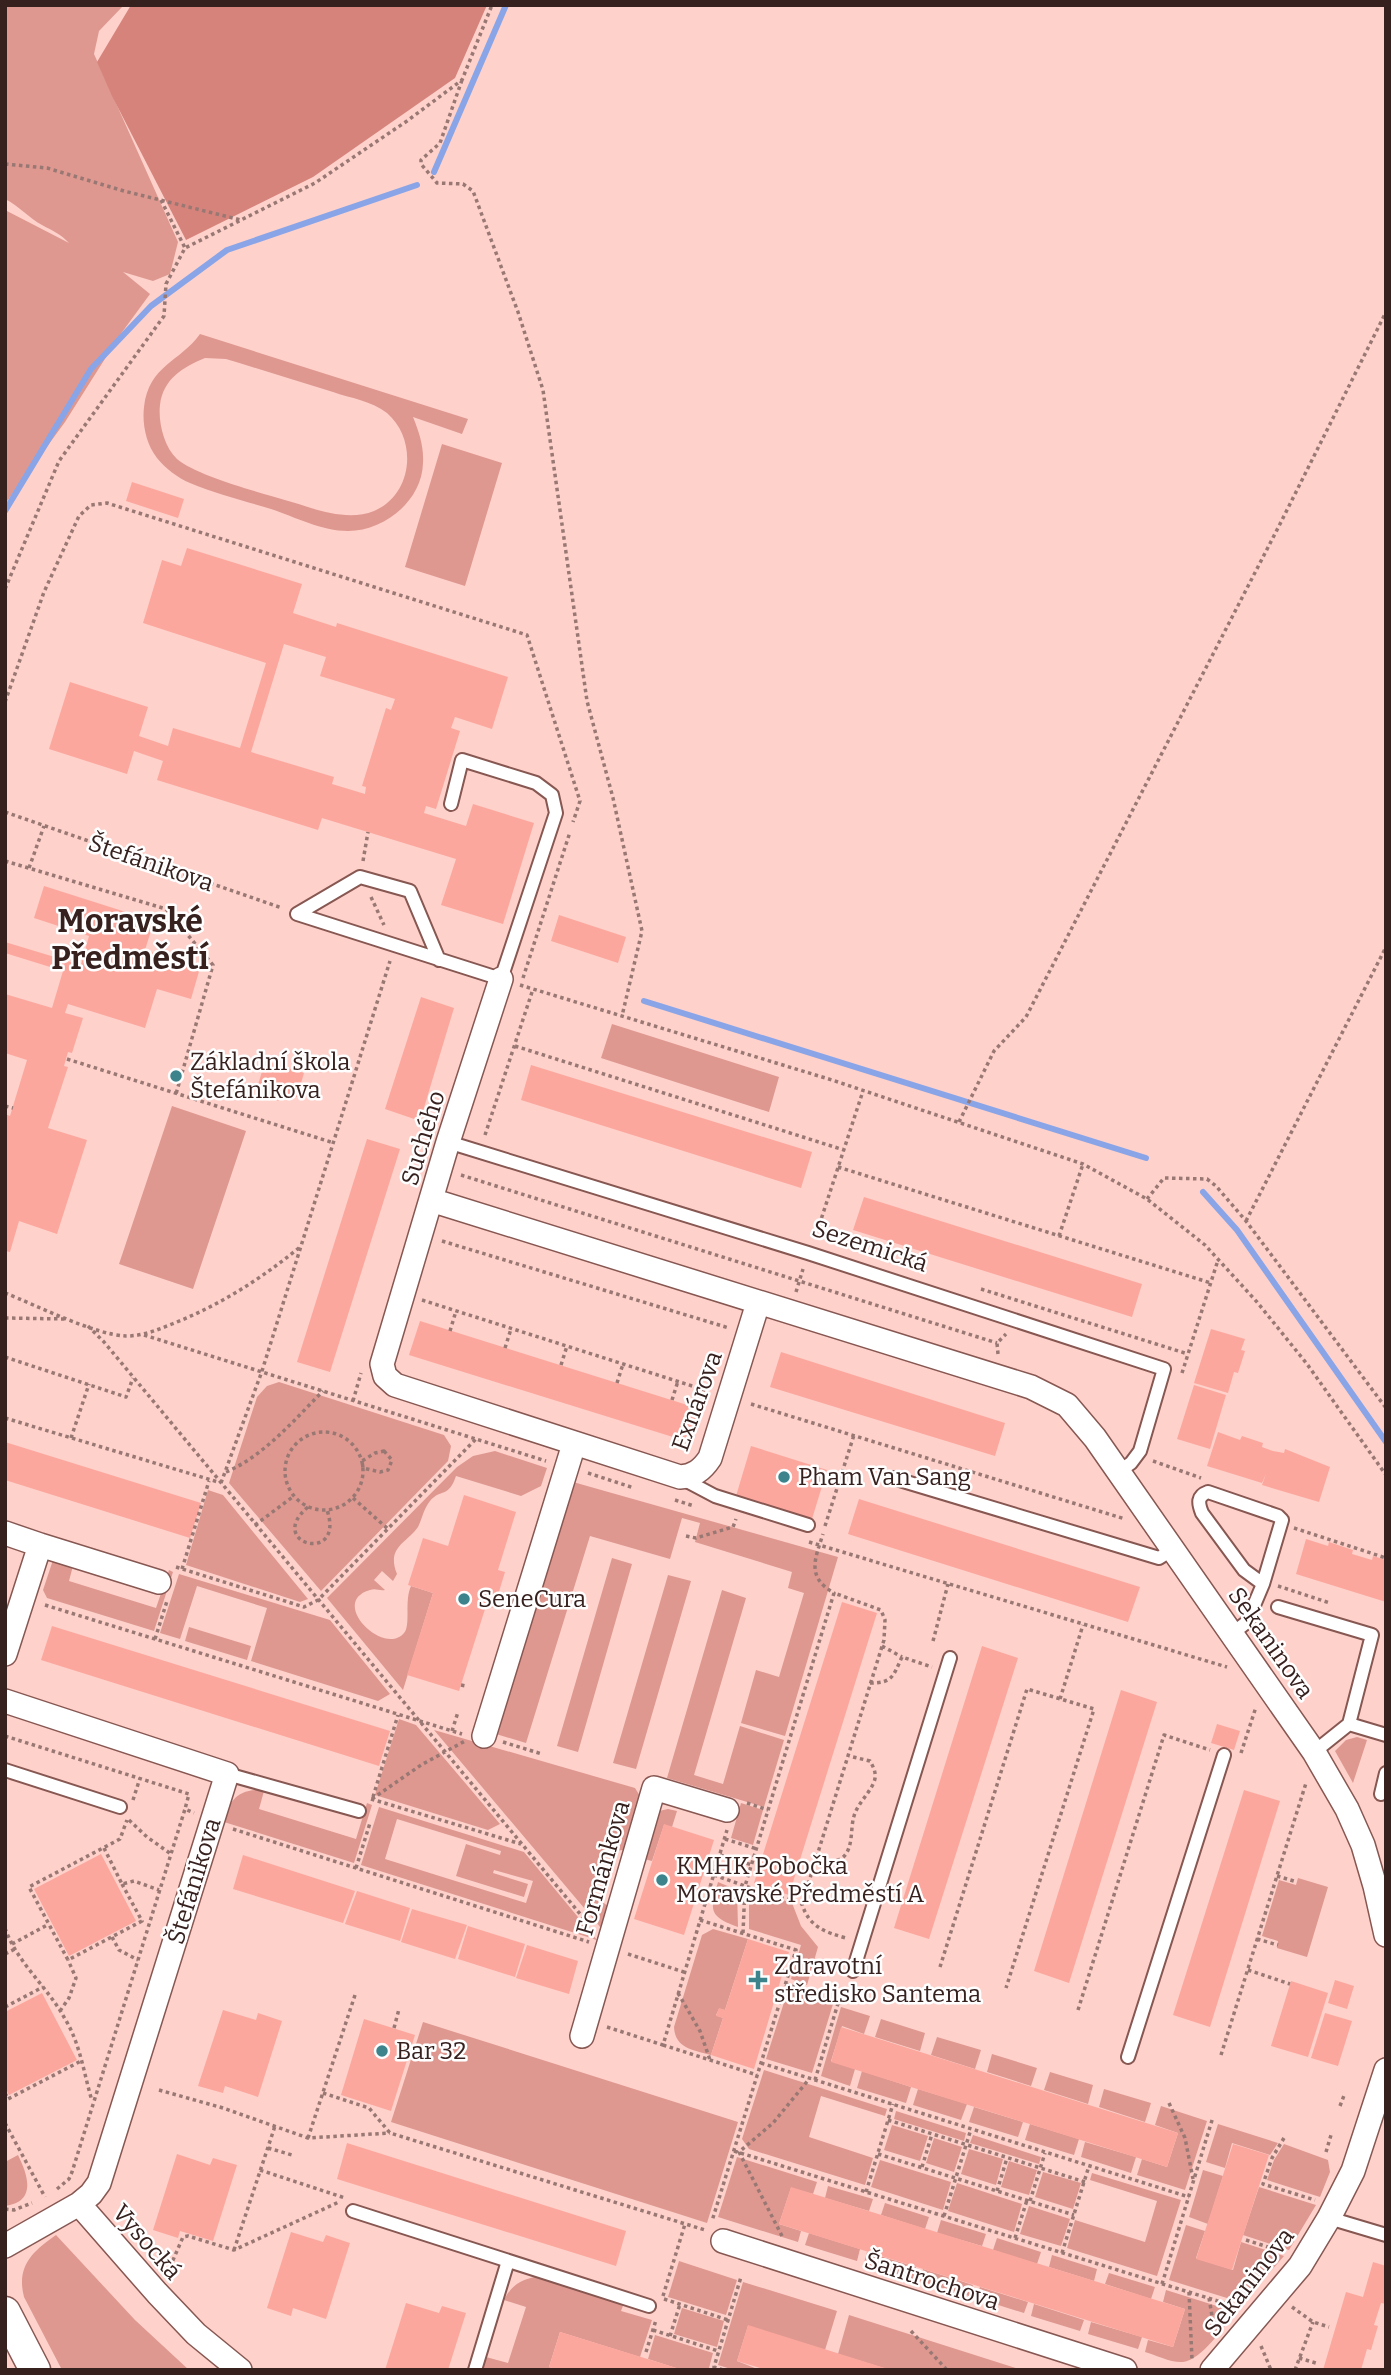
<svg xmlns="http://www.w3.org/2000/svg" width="1391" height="2375" viewBox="0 0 1391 2375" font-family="Bitter,serif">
<rect width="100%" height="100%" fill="#fed1cb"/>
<path fill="#de9890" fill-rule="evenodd" d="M5,5h119l-25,26 -5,23 84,188 -8,32 -17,7 -30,-9 27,22 -30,41 -55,87 -60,82v-294l64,33c-8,-9 -16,-12 -27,-18 -13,-7 -23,-19 -37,-26z
M200,334l268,85 -6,15 -49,-17c6,15 11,29 10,46 -1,38 -39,68 -75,68 -26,0 -53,-14 -77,-22 -26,-8 -55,-15 -81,-26 -12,-5 -25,-15 -33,-25 -11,-14 -15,-34 -13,-51 5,-42 36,-45 56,-73zM205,358l21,1c36,11 71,22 107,33 17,6 39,9 54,21 31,27 26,81 -13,98 -20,8 -43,3 -63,-3 -33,-11 -110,-29 -134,-49 -13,-12 -19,-37 -17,-54 3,-26 23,-38 45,-47z
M442,444l60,19 -37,123 -60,-19z
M612,1024l167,53 -10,35 -168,-54z
M172,1106l74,25 -53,158 -74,-25z
M279,1382l165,53 7,11 -3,15 -127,130 -92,-108 28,-86 10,-11z
M495,1451l52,17 -6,18 -20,10 -65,-20c-8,23 -15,12 -26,25 -6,7 -8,18 -12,26 -11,16 -32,20 -21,47l-4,7 -11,-10 -8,9 11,10c-6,1 -9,-2 -15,0 -42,12 14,67 34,43 7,-8 0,-32 7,-47l22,7 -30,97 -76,-92 130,-131 16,-11z
M573,1482l265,75 -53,179 -44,-13 15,-53 23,7 25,-84 -16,-5 4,-16 -97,-30 5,-19 -18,-5 -12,41 -80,-23 -64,207 -30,-9z
M208,1490l15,5 85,104 -8,3 -114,-37z
M612,1558l20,6 -54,188 -21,-6z
M53,1560l21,2 -5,19 87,27 13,-38 4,2 -19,59 -107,-33 -4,-8z
M179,1574l151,46 60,74 -12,7 -127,-40 16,-53 -70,-22 -17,53 -20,-6z
M668,1575l23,6 -55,188 -23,-6z
M722,1590l24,8 -52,177 29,9 17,-58 44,14 -20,67 -97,-29z
M189,1627l62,19 -4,14 -62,-19z
M399,1719l17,6 84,99 -12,6 -113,-35z
M434,1730l201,58 10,16 -13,45 -28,3 -12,42 21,16 -7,24z
M1357,1737l10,3 -14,43 -18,-32 11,-11z
M257,1790l7,1 -5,18 97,30 11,-36 5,2 -18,58 -130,-41c5,-19 11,-31 33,-32z
M741,1803l22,7 -10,35 -22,-7z
M379,1807l145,45 73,88 -236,-75zM397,1819l104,32 -1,4 -34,-11 -10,32 68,21 4,-13 -35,-11 1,-3 39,11 -7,22 -141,-44z
M668,1809l9,2 -5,16 -8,-2 -12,36 -12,-3 19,-47z
M1298,1878l30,9 -21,70 -30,-9 1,-7 -16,-5 17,-56 17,5z
M718,1882l19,8 1,37c-30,-11 -28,-17 -20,-45z
M749,1889l43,14 9,23 17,21 -11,38 -16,-6 10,-34 -52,-16z
M713,1929l35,10 -23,71 -6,-1 -3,6 7,3 -12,37c-17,-5 -36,-6 -37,-28l28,-92z
M788,1990l45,14 -21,69 -46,-14z
M841,2007l29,9 -6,18 -22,-8 -11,35 24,8 -5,17 -29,-10z
M881,2019l44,14 -5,18 -45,-14z
M423,2022l315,100 -31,101 -316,-101z
M937,2037l44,13 -6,19 -44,-14z
M992,2054l45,14 -6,18 -44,-14z
M764,2070l123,39 -2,7 -64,-20 -12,41 64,21 -8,27 -116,-36 -7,-10z
M862,2071l49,16 -5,16 -49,-15z
M1050,2072l43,13 -5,19 -44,-14z
M918,2089l49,15 -6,16 -48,-15z
M1104,2089l47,14 -6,19 -46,-15z
M1161,2106l46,15 -22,69 -48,-15 5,-16 25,8 11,-34 -23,-8z
M974,2107l49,15 -5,15 -49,-15z
M896,2111l70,22 -2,8 -70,-22z
M1030,2124l49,15 -5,16 -49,-15z
M1218,2124l60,19 -8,12 -38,-12 -7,25 -19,-6z
M892,2125l36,11 -8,25 -36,-11z
M973,2135l68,22 -2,7 -69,-21z
M934,2138l28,9 -8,25 -28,-9z
M1085,2142l51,15 -5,16 -50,-16z
M1284,2144l44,16 2,12 -10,25 -53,-17 7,-20z
M969,2149l34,10 -7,26 -35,-11z
M18,2155c10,20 19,47 -13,51v-44z
M737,2157l80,25 -4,12 -22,-6 -12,36 22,7 -3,11 -80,-25z
M880,2160l71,22 -8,28 -72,-23z
M1009,2161l28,9 -8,25 -28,-8z
M1203,2170l20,6 -15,48 -19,-7z
M1043,2172l38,11 -8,26 -38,-12z
M1092,2173l89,27 -24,76 -90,-28 8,-28 70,22 12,-41 -67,-21z
M957,2183l65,21 -8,28 -66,-21z
M828,2186l45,13 -4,12 -44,-13z
M1259,2187l57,18 -27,45 -46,-15z
M885,2203l44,14 -4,12 -44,-14z
M1029,2206l41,13 -9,27 -41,-12z
M941,2220l45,14 -4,12 -45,-13z
M1186,2225l19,6 -9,27 37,12 8,-28 43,14 -41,47 -74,-23z
M809,2233l51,16 -3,12 -52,-16z
M56,2235l79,85 54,50h-127l-38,-73c-8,-31 9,-46 32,-62z
M997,2238l44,14 -4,12 -44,-14z
M867,2252l49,15 -3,12 -49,-16z
M1052,2255l45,14 -3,12 -45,-14z
M679,2261l58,19 -11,35 -58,-18z
M923,2269l50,16 -4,11 -49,-15z
M1109,2273l46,14 -4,12 -46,-15z
M535,2277l89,26 -3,8 31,9 -12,37 -80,-25 -11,35 10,3h-76l3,-13 22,6 18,-56 -22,-7c7,-14 16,-20 31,-23z
M743,2282l94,29 -12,39 -77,-24 -11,35 23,9h-26l-16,-5z
M980,2287l48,15 -4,11 -48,-15z
M1166,2290l70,22c-12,14 -34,48 -53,50 -12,1 -27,-7 -38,-10l3,-12 25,7 12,-38 -22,-7z
M1034,2304l50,16 -4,11 -49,-15z
M682,2308l42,13 -7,26 -43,-13z
M849,2315l173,55h-132l-52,-16z
M1091,2322l51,15 -4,12 -50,-15z
M655,2335l58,18 -4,15 3,2h-30l-34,-11z"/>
<path fill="#d5837b" d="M131,5h356l-32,73 -142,99 -127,63 -74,-144 -15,-34z"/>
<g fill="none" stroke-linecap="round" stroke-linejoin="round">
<path stroke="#89a5e8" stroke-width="6" d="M434,172l72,-167
M5,511l86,-142 60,-63 76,-56 190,-65
M644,1001l502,157
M1203,1192l34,38 149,212"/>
</g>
<path fill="#fca79d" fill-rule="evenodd" d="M132,482l52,17 -6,19 -52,-17z
M187,548l115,36 -9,29 43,14 1,-4 171,54 -16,52 -37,-12 -4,11 9,3 -24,78 -10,-3 -2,7 42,13 7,-22 61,19 -31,101 -62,-19 15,-46 -134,-41 -4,12 -161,-50 6,-19 -29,-10 -7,23 -78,-25 21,-67 78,25 -9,29 29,10 5,-18 67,20 26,-85 -123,-40 19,-63 19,6zM284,644l42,13 -6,19 75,23 -4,11 -5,-2 -24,78 4,1 -1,7 -33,-10 2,-7 -83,-25z
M44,886l110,35 -9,29 55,18 -9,31 -34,-10 -12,39 -77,-24 -3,9 18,5 -11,35 -4,-1 -4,14 4,1 -20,61 39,12 -30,94 -38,-13 -9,31 -5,-1v-137l5,2 17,-56 -22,-7v-59l47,14 11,-37 -58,-18v-11l76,23 8,-29 -55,-18z
M559,915l67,22 -8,26 -67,-22z
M421,997l33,11 -34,113 -35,-12z
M265,1061l39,12 -7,24 -15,-4 -3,8 -13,-4 3,-8 -11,-4z
M531,1065l281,87 -11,36 -280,-88z
M367,1139l33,10 -70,223 -33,-10z
M864,1197l278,87 -10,33 -279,-87z
M420,1321l280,88 -11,33 -280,-87z
M1211,1329l34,10 -4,11 4,1 -7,22 -4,-1 -6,21 -34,-10z
M781,1352l224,71 -10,33 -225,-69z
M1194,1385l32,10 -16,54 -33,-10z
M1218,1432l22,8 2,-4 21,7 -1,4 11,4 11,2 1,-4 45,18 -11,35 -57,-17 4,-11 -4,9 -55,-17z
M5,1442l196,61 -11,35 -185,-58z
M751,1446l76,24 -15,49 -76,-23z
M464,1495l52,17 -18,58 7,2 -11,36 -8,-2 -27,85 -52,-16 26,-82 -25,-8 15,-47 25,8z
M859,1499l281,88 -12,35 -280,-88z
M1306,1539l22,7 1,-4 24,8 -1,4 20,6 1,-4 13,4v42l-90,-28z
M842,1602l35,11 -88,282 -35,-12z
M52,1626l338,105 -11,35 -338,-106z
M982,1646l36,12 -89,281 -35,-11z
M1121,1690l36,12 -88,281 -35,-12z
M1217,1724l23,7 -6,19 -23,-7z
M1244,1790l36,11 -70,226 -37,-12z
M664,1824l50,16 -30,95 -50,-16z
M101,1854l35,67 -67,35 -35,-67z
M243,1855l112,36 -12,32 -110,-34z
M357,1891l53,17 -10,33 -55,-17z
M412,1909l55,16 -12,34 -54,-17z
M468,1926l57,18 -10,33 -57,-18z
M748,1939l41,13 -35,117 -43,-14 12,-37 -7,-2 3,-8 6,2z
M527,1945l51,16 -9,33 -53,-16z
M1335,1980l19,6 -7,23 -19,-6z
M1291,1981l37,12 -20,64 -37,-11z
M42,1993l35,67 -68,35 -4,-7v-76z
M223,2010l33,10 2,-7 24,8 -24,76 -33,-11 -2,7 -25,-7z
M1325,2013l27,8 -14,45 -27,-8z
M364,2019l51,16 -24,76 -50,-16z
M841,2027l337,106 -11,34 -336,-105z
M347,2143l279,88 -10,35 -279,-87z
M1233,2144l36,11 -37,115 -36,-11z
M177,2154l33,11 3,-7 24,7 -24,76 -33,-10 -2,7 -25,-8z
M791,2187l394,122 -12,38 -394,-123z
M291,2232l32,10 3,-7 24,8 -24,76 -33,-11 -2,8 -24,-8z
M1373,2262l13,4v38l-5,-1 -7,22 4,1 -7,24 -4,-1 -6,21h-38l23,-78 17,5z
M406,2303l33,10 3,-7 24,7 -18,57h-63z
M748,2325l140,44v1l-128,-2 -23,-7z
M560,2332l120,37v1h-121l-10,-3z"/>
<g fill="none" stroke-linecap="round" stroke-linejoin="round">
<defs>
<path id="service" d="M439,960l-29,-69 -50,-14 -63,37 204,65 55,-166 -4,-18 -16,-12 -74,-23 -11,44
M448,1142l360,111 356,116 -24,82 -9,12 -13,9
M681,1478l34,18 93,29
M893,1478l266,80 14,-9
M1278,1607l94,28 -23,89 -35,28
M1233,1633l14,-11 16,-38 19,-64 -4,-4 -70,-24c-11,4 -10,11 -6,21l42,57 19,14
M1349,1724l37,11
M5,1770l115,37
M227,1774l132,37
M1381,1794l5,-21
M853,1971l97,-313
M1128,2057l96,-302
M353,2211l296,95
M1329,2218l57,17
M475,2370l33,-109"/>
<path id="minor" d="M501,979l-53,163 -66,222 3,12 10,9 285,92c14,-1 22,-7 30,-19l48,-155
M431,1200l600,187 36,18 28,33 219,314 33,57 16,36 12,41 11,49
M5,1533l35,12 -35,109
M40,1545l119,37
M5,1701l222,73 -128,409 -8,11 -12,10
M484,1736l90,-292
M582,2036l72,-248 73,22
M723,2241l402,129
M5,2246l74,-42 78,89 39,41 44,36
M1212,2370l88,-104 29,-48 24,-47 33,-101"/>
<path id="tertiary" d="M5,2312l30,58"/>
</defs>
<use href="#service" stroke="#875752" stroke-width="16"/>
<use href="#minor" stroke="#875752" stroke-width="26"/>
<use href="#tertiary" stroke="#875752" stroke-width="33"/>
<path stroke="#997874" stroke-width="3.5" stroke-dasharray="3.5 3.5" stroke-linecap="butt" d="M462,80l-22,63 -19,17v4l16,19 26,1 10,7 45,121 25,78 44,311 26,97 29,133 -20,85
M5,164l42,4 77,23 117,29
M161,200l24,48
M5,589l54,-128 105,-145 2,-32 19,-36 130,-65 92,-62 55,-41 30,-75
M5,702l39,-110 35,-76 12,-11 16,-2 420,132 53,166 -7,21
M5,812l277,96
M5,861l161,48 47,56 -37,129
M363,861l5,-29
M29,868l15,-42
M371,897l13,28
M523,978l47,-146
M520,985l312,95 251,84 64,35 58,46 52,57 50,62 79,111
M515,1046l329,104
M67,1059l267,84
M5,1106l8,2
M959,1122l35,-71 32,-34 253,-491 107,-214
M485,1135l48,-146
M838,1167l373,116
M461,1175l536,168
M1147,1199l17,-21 43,1 9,7 30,35 140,187
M1246,1221l140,-274
M1059,1236l24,-72
M815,1238l48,-147
M442,1241l287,87
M981,1289l207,65
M796,1292l7,-23
M5,1293c31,12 90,42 121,43 17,0 31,-6 46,-12 48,-19 89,-45 128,-77
M422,1300l286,91
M5,1318l61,1
M88,1326l16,16 487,585
M450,1331l6,-20
M144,1335l402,126
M505,1348l6,-19
M998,1354l-1,-11 9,-9
M5,1357l121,40 7,-19
M561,1365l6,-19
M1182,1373l36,-113
M617,1383l6,-19
M672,1400l6,-19
M353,1401l8,-28
M751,1404l374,115
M5,1418l213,64
M285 1471a39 39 0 1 1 78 0a39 39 0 1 1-78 0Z
M71,1438l18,-54
M384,1451l8,9 -4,10 -8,2 -17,-4 -1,-7 13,-8z
M1153,1461l48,17
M226,1472c38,-16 68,-52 97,-81
M588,1473l46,15
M221,1483l41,-112 128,-410
M353,1498l35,31
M675,1500l19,6
M308,1507c-44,37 38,58 19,3
M255,1525l39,-29
M825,1526l29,-91
M1294,1528l92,30
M686,1536l10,2 37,-11 3,-8
M809,1542l418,125
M176,1567l128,40 14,-7 158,-161
M182,1569l27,-88
M1278,1586l52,17
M45,1605l417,129
M155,1639l12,-38
M933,1641l15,-57
M882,1646l20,11
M870,1683c23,0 23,-7 32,-26l30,10
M461,1685l5,1
M1060,1699l23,-74
M452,1731l6,-19
M5,1736l184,58 -4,15
M503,1742l39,12
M1241,1753l15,-46
M373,1797l25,-82
M371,1799l150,45
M372,1799l49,-34 44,-24
M133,1800l7,-22
M747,1803l21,7
M129,1820l18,17 24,17
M233,1829l356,113
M725,1839l32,10
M104,1848l18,36 12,-3 25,9
M720,1855l32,10
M816,1860c9,1 19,3 26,-2 12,-9 8,-30 12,-42 4,-13 15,-22 20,-34 3,-8 0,-14 -4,-21l-21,-5
M356,1868l14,-45
M714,1875l31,11 89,-293c-28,-16 -19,-34 -11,-59
M1277,1876l20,6
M122,1884l20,37 -74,39 -39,-73 91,-48 7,-19
M802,1904l82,-264 1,-20 -4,-10 -47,-17
M700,1920l96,30 -84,271
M5,1928c12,35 43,59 60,91 15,24 19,55 27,82
M743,1933l2,-47 57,18c7,23 23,28 44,34
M112,1937l7,13 19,10
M1257,1939l21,6
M12,1944l37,-20
M5,1954l10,-5
M628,1954l56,18
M940,1967l87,-278 67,20 -88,279
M1248,1970l42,14
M785,1984l16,5
M678,1993l22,38 10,29
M5,2007l38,-20
M1078,2010l86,-275 46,15
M60,2011l9,-13 7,-20 -8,-18
M607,2027l56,18 64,-215
M394,2028l5,-19
M663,2045l94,30
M1221,2055l85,-272
M761,2063l428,134
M815,2080l24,-80
M159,2090l64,18 85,30 82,-5
M5,2093l3,6 73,-38
M323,2093l46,15 21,25 315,97
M1169,2103l16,35 8,41
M1340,2106l5,-13
M888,2120l197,62
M5,2123l40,74
M308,2138l47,-143
M1284,2138l-12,20 -9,26 52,16
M268,2148l24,7
M734,2151l503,156
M1326,2152l5,-17
M878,2154l196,61
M922,2167l10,-33
M260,2170l85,28
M57,2189l12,-10 3,-7 113,-363 9,4
M997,2191l10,-33
M866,2192l27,-88
M1030,2201l15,-48
M5,2209l9,1 18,-7
M944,2216l27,-87
M782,2236l-43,-84 34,-29 37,-45
M1015,2238l12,-38
M1246,2240l38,12
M234,2250l41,-124
M1062,2253l27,-87
M170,2267l13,-30 5,-1 46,14 105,-48
M1162,2284l51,-167
M1189,2292l3,68
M663,2296l22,-72
M1209,2298l6,36
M664,2299l64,21
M1292,2307l21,15 16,5
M653,2330l65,21
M911,2331l36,39
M670,2336l10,-32
M1261,2346l10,24
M646,2352l10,-32
M1299,2358l20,6
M723,2370l-9,-3 27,-90
M1295,2370l18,-48"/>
<use href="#service" stroke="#fff" stroke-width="12"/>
<use href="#minor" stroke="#fff" stroke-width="23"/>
<use href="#tertiary" stroke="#fff" stroke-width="30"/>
</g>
<g fill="#3c838c" stroke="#fefefe" stroke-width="2.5">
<circle cx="176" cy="1076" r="7"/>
<circle cx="784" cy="1477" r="7"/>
<circle cx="464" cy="1599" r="7"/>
<circle cx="662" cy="1880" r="7"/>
<path d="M754.5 1969.5h7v7h7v7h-7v7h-7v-7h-7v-7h7z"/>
<circle cx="382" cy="2051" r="7"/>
</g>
<g text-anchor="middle" stroke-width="5" stroke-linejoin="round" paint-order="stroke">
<g font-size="24" fill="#36211f" stroke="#fefefe">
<text transform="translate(151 863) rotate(19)" y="8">Štefánikova</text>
<text transform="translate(423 1138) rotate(-73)" y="8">Suchého</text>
<text transform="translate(870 1246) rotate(18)" y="8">Sezemická</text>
<text transform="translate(697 1401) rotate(-70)" y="8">Exnárova</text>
<text transform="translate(1271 1643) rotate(55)" y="8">Sekaninova</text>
<text transform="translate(603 1868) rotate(-74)" y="8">Formánkova</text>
<text transform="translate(194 1881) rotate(-73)" y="8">Štefánikova</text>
<text transform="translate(147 2242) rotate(49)" y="8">Vysocká</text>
<text transform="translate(932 2281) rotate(18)" y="8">Šantrochova</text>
<text transform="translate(1249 2282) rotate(-52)" y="8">Sekaninova</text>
</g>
<g font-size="24" fill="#36211f" stroke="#fefefe" text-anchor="start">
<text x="190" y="1070">Základní škola<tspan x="190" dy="28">Štefánikova</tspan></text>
<text x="798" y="1485">Pham Van Sang</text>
<text x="478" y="1607">SeneCura</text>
<text x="676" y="1874">KMHK Pobočka<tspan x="676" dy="28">Moravské Předměstí A</tspan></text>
<text x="774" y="1974">Zdravotní<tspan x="774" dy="28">středisko Santema</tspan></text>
<text x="396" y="2059">Bar 32</text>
</g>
<g font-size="32" font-weight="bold" fill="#36211f" stroke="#fefefe">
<text x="130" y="932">Moravské<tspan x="130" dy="37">Předměstí</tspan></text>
</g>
</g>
<rect width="1391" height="2375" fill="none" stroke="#36211f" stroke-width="14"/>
</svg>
